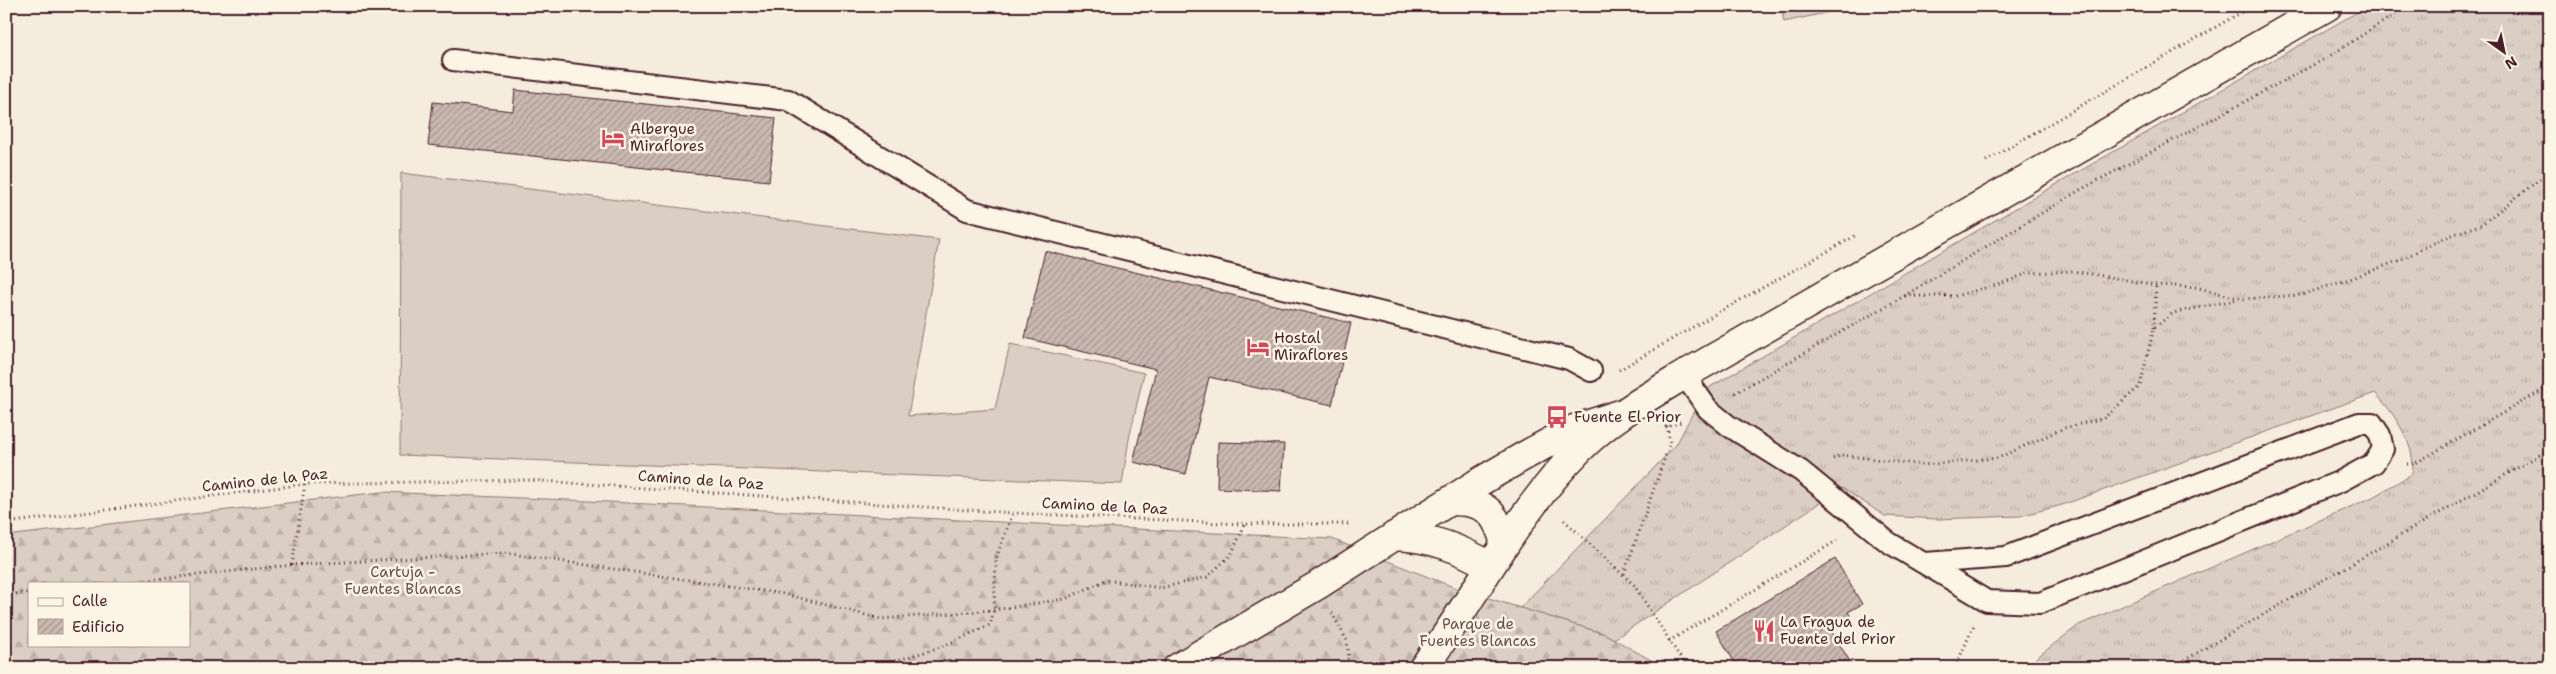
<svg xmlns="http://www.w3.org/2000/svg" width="2556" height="674" viewBox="0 0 2556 674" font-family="'Shantell Sans',sans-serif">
<defs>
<pattern id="grass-tufts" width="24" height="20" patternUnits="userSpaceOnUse" patternTransform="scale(1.25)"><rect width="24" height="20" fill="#dbcec4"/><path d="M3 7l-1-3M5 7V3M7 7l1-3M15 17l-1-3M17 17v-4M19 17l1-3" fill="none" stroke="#bdb0a9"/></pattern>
<pattern id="forest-firs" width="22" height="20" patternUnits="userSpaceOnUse" patternTransform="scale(1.25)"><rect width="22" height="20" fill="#dbcec4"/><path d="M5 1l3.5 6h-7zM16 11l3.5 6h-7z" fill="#bdb0a9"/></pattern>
<pattern id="building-hatch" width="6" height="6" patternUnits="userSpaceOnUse" patternTransform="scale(1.25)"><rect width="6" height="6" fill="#cab9b1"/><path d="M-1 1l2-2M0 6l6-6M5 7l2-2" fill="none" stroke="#a69690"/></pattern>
</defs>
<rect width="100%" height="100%" fill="#f5ecde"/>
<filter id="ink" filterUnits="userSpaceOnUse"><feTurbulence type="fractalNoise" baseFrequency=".02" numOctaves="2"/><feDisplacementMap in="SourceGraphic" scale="10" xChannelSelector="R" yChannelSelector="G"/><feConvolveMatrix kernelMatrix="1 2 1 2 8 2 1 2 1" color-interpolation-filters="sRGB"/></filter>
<g filter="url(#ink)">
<path fill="url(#grass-tufts)" stroke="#927678" d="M2368,6h182v662h-527l56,-43 294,-128 39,-23c6,-26 -19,-63 -37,-81l-313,112 -42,11 -83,3 -52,-3 -43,-28 -228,151 -9,-5 -85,-26 156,-163 29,-55 340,-199z"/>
<path fill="url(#forest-firs)" stroke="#927678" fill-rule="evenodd" d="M381,492l188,8 763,39 124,49 149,46 60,34h-1659v-132zM29,583h160v62h-160z"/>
<path fill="#dbcec4" stroke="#927678" d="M1781,6h76l-73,16z
M401,173l538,67 -31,176 87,-7 15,-65 134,29 -15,66 -7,45 -722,-29z"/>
<path fill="url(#building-hatch)" stroke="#4a1f2b" d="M515,90l261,28 -7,63 -341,-36 5,-43 80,9z
M1045,251l306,72 -19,82 -123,-28 -23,97 -53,-12 23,-93 -131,-31z
M1218,442l66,2 -3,47 -64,-3z
M1835,559l27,45 -14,8 3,5 -21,12 24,39h-71l-5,-9 -15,9h-7l-2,-4 -7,4h-9l-22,-37z"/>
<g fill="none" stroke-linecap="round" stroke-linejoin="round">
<defs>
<path id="service" d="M453,60l335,40 179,110 602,149 22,12
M1684,375l24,34 21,17 72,45 87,71 99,59 53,2 301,-122 33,-18 9,-14 -3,-14 -8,-12h-13l-353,134 -81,6"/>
<path id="tertiary" d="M1450,501c35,0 46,10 55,43
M1394,536c36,1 65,12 96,30
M1177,668l141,-83 158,-101 48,-28 50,-27 46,-15"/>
<path id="secondary" d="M1423,668c53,-72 93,-154 156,-218 30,-31 69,-53 105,-75l644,-369"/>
</defs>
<use href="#service" stroke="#4a1f2b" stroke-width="24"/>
<use href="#tertiary" stroke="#4a1f2b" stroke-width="31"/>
<use href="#secondary" stroke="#4a1f2b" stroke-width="31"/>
<path stroke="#4a1f2b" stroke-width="3" stroke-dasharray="1 4" stroke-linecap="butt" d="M1986,161l266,-155
M1905,296h50l45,-12 28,-11 45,-2 83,14 39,2 47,12 59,-4 49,-16 50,-19 44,-22 38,-14 68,-53
M2154,328l2,-43
M1619,370l98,-57 140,-78
M1735,393l169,-97 176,-106 248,-133 80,-51
M1665,427l16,-5
M1833,459l8,-4 82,10 75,-7 66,-30 40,-10 36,-32 14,-58 19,-15 66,-14
M2407,464h7l136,-78
M1564,520l70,65 53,83
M6,523l299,-39 222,-4 486,33 232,11h107
M292,565l13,-81
M1624,574l46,-131 -3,-17
M121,583l171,-18 213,-12 279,41 97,25 113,-9 71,-11 41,-19 55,8 46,-11 24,-22 14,-31
M6,595l23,-3
M1332,613l15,28 2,17 -9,10
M1669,641l169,-101
M871,668l70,-21 49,-22 4,-15 2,-52 17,-45
M1955,668l19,-43
M2171,668l379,-219"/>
<use href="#service" stroke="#fcf5e5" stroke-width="20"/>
<use href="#tertiary" stroke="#fcf5e5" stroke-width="28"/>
<use href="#secondary" stroke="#fcf5e5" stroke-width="28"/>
</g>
</g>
<defs>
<symbol id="hotel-bare" viewBox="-9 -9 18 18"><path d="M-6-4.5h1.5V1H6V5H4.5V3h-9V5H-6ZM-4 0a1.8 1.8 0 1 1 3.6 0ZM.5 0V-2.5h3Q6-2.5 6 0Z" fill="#d1495b" stroke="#fcf5e5" stroke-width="2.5" paint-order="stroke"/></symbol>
<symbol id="bus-bare" viewBox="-9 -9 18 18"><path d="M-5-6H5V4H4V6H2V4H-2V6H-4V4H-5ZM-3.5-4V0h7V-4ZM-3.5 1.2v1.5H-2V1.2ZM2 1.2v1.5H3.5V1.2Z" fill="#d1495b" stroke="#fcf5e5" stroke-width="2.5" paint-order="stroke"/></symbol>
<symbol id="restaurant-bare" viewBox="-9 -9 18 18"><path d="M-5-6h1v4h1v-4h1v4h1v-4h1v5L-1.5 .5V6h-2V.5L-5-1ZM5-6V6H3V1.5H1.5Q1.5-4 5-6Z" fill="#d1495b" stroke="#fcf5e5" stroke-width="2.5" paint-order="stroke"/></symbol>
</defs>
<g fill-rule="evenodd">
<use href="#hotel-bare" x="597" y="122" width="32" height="32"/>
<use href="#hotel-bare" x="1242" y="331" width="32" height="32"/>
<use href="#bus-bare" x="1541" y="401" width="32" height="32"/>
<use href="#restaurant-bare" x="1748" y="615" width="32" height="32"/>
</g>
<g text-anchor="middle" stroke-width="5" stroke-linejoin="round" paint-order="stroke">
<g font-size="15" fill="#4a1f2b" stroke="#fcf5e5" text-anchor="start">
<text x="630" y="134">Albergue<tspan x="630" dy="17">Miraflores</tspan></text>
<text x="1274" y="343">Hostal<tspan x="1274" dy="17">Miraflores</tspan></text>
<text x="1574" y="422">Fuente El Prior</text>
<text x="1780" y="627">La Fragua de<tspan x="1780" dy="17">Fuente del Prior</tspan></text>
</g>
<g font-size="15" fill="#4a1f2b" stroke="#fcf5e5">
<text transform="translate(265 480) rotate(-6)" y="5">Camino de la Paz</text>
<text transform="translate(701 480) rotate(4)" y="5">Camino de la Paz</text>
<text transform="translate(1105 506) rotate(3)" y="5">Camino de la Paz</text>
</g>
<g font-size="15" fill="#6e4b51" stroke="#fcf5e5">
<text x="403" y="577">Cartuja -<tspan x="403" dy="17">Fuentes Blancas</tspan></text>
<text x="1478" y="629">Parque de<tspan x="1478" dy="17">Fuentes Blancas</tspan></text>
</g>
</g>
<rect width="2556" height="674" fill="none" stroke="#fcf5e5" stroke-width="25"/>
<rect x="12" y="12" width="2531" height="649" fill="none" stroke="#4a1f2b" stroke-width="2" filter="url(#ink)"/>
<rect x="28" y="582" width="162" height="65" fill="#fcf5e5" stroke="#b59f9b"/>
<rect x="38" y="598" width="25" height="8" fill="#fcf5e5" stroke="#b59f9b"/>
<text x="72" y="606" font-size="15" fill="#4a1f2b">Calle</text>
<rect x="38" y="619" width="25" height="15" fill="url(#building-hatch)" stroke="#b59f9b"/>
<text x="72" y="632" font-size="15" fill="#4a1f2b">Edificio</text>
<g transform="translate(2504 52) rotate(147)" stroke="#fcf5e5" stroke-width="4" paint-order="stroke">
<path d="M0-4L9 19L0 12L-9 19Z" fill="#4a1f2b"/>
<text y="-8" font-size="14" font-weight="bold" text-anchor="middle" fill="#4a1f2b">N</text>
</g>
</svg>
